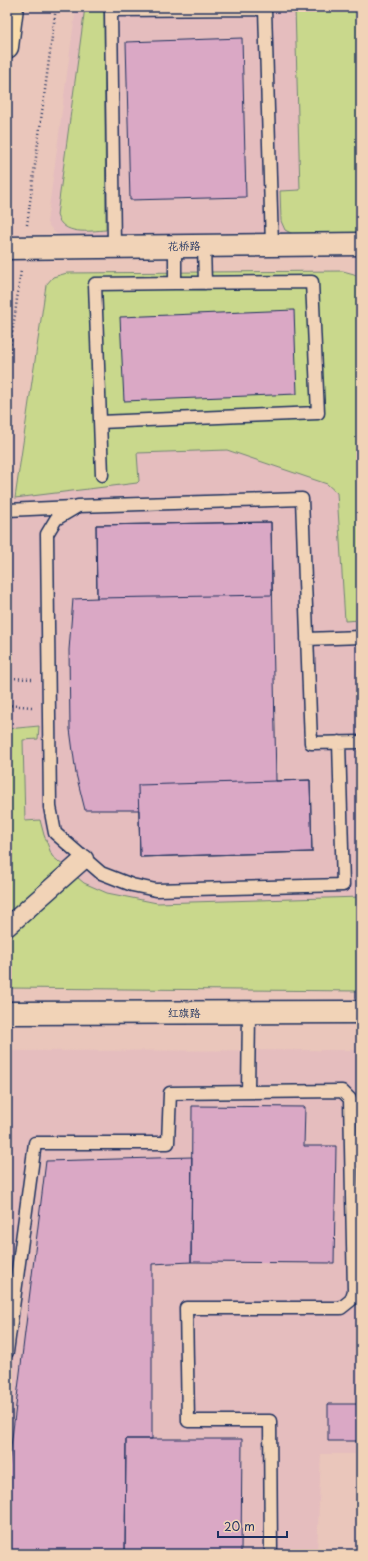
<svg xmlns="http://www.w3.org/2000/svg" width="368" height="1561" viewBox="0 0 368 1561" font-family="'Playpen Sans','LXGW WenKai TC',sans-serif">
<rect width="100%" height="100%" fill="#eac6bb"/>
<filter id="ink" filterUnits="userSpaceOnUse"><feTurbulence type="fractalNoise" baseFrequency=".025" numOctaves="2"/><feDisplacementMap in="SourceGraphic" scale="8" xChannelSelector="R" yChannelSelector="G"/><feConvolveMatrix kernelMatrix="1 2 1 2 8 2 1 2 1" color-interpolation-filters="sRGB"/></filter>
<g filter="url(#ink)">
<path fill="#e5bdbe" d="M76,7h285v229l-295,1 -11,-4 -8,-10z
M343,271l11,3 7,5v712l-354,-3v-430l39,-273 7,-8 14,-4z
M361,1050v404h-40l-4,100h-310v-503z"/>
<path fill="#c9d88c" stroke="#728475" d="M85,7h19l2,223c-17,1 -43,6 -49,-15z
M295,7h66v229h-63l-7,-3 -6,-3 -4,-9 -1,-30 20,-1z
M343,271l11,3 7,5v341l-16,1 -8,-128 -10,-9 -100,-34 -90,3 2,28 -2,2 -122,15 31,-213 7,-8 14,-4z
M39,726l-1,13 -15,1 2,81 15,-1 4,15 8,21 32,27 23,10 50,10 204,-6v94l-354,-3v-259z"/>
<path fill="#daa8c5" stroke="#1b2f5e" d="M242,38l4,159 -116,3 -4,-158z
M294,310l3,84 -173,7 -4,-84z
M271,522l5,259 34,-1 2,72 -172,5 -1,-47h-54l-9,-36 -6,-45 -1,-79 4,-51 24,-1 -1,-73z
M271,522l1,73 -175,3 -1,-73z
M310,780l2,72 -172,5 -2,-72z
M192,1106l113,1 -1,39h32l-2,117 -143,-1z
M192,1157l-1,105 -39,2v175h-26l-1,115h-118v-75l39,-318z
M328,1404h33v37h-33z
M126,1439h116l-1,115h-116z"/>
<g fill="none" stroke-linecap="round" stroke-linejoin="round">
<defs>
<path id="service" d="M204,246l1,37
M114,247l-3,-237 154,-1 7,236
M100,422l218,-9 -6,-131 -137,1
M102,475l-7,-191 80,-1v-36
M7,510l67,-3
M307,639l54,-2
M339,742l4,143 -187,5 -24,-5 -31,-12 -46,-40 -5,-26 -3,-273 9,-15 22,-13 224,-7 9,244 50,-1
M248,1092l1,-79
M7,1352l28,-209h133l2,-50 172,-2 8,8 4,192 -3,9 -10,8h-155l2,113h82l1,133"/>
<path id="pedestrian" d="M7,927l77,-68"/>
<path id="minor" d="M7,248l354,-4"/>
<path id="tertiary" d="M7,1013l354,-1"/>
<path id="trunk" d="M7,47l5,-40"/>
</defs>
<use href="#service" stroke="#1b2f5e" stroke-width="15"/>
<use href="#pedestrian" stroke="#1b2f5e" stroke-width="21"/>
<use href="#minor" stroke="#1b2f5e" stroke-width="25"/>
<use href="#tertiary" stroke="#1b2f5e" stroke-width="25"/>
<use href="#trunk" stroke="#1b2f5e" stroke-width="25"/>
<path stroke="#1b2f5e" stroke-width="2.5" stroke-dasharray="1 3" stroke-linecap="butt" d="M27,225l29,-218
M7,372l14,-102
M7,678l25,1
M7,705l25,2"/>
<use href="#service" stroke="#f1d3b7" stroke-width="12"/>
<use href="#pedestrian" stroke="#f1d3b7" stroke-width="18"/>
<use href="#minor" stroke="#f1d3b7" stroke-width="22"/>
<use href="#tertiary" stroke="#f1d3b7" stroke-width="22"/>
<use href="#trunk" stroke="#faddab" stroke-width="22"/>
</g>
</g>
<g text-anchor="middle" stroke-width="3.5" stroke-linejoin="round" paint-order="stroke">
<g font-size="11" fill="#1b2f5e" stroke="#f1d3b7">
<text transform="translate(184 246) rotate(-1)" y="4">花桥路</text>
<text x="184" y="1017">红旗路</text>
</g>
</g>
<rect width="368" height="1561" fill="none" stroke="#f1d3b7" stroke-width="24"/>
<rect x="12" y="12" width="344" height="1537" fill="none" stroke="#1b2f5e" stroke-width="1.5" filter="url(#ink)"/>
<path d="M218 1531v6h69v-6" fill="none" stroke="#1b2f5e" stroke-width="2"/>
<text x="224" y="1531" font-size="12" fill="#1b2f5e" stroke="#f1d3b7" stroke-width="3" paint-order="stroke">20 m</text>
</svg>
